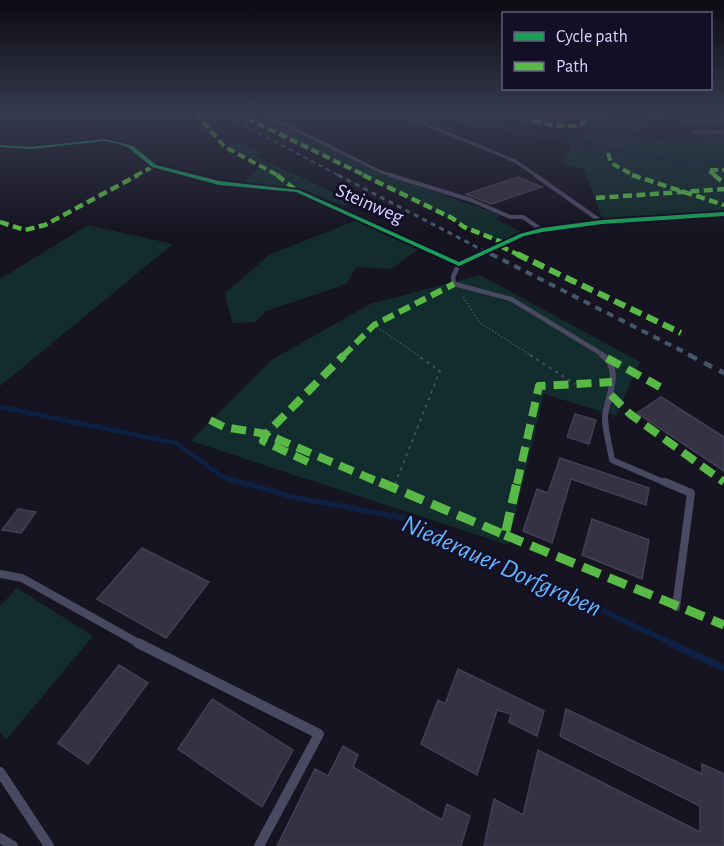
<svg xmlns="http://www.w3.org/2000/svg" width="724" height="846" viewBox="0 0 724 846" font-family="'Alegreya Sans',sans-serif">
<rect width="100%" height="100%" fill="#161421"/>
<path fill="#132c2d" d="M236,113h24l121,60 120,42 -6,4 31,15 -22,9 -19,-7z
M609,113h115v13c-19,0 -74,-14 -86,-3l7,4 -8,6 -1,4 39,5 49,-8v79l-122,5 -18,-49 -21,-4 9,-20 22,4 2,-4 -15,-4z
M239,144l22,9 -6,3 99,46 -10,4 -42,-16 -59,-7 19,-19 -33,-16 1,-3z
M357,220l61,29 -27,20 -34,-2 -11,17 -80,27 -11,11 -23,1 -7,-30 44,-38z
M88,225l85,19 -173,142v-107z
M480,275l160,87 -24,54 -72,-22 -36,151 -317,-104 82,-82 97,-55z
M17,588l76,48 -87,104 -6,-7v-127z"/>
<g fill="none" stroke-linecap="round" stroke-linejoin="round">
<path stroke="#0d2144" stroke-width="2" d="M423,113l230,45 43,4 28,-2"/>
<path stroke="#0d2144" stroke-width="4.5" d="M0,407l176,36 47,34 23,7"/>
<path stroke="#0d2144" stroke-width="5" d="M241,482l52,15 117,22 263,125"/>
<path stroke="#0d2144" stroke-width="7" d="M670,643l54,25"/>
</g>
<path fill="#343243" stroke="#433f54" stroke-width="1.5" d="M518,177l24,10 -51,17 -25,-10z
M661,397l63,40v34l-87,-58z
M575,414l21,6 -7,24 -22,-7z
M560,458l89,30 -3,17 -75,-26 -19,64 -29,-12 14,-42 11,4z
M18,509l18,3 -15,21 -19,-3z
M592,519l57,21 -7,39 -60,-24z
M142,548l67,34 -43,56 -69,-39z
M119,665l29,18 -60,81 -30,-21z
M458,669l86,42 -7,25 -28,-14 2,-8 -14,-4 -20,65 -56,-31 17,-44 7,4z
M212,699l81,51 -31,57 -84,-58z
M566,709l136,65v-10l22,10v72h-240l10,-47 29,16 15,-65 162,82v-26l-140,-70z
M343,746l15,9 -5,12 89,53 5,-16 23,12 -9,30h-184l38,-77 13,7z"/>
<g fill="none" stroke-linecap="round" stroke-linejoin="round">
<path stroke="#44505f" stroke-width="1.5" stroke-dasharray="1.5 2" stroke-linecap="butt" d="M463,297l17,26 52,33
M374,325l45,31"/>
<path stroke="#44505f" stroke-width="2" stroke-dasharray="3 4.5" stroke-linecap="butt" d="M530,355l45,29
M395,484l45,-113 -23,-16"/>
<path stroke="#44505f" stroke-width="3" stroke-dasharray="4 5" stroke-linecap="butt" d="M394,487l2,-5"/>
<path stroke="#4a4962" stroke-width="3" d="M263,113l118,59 14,4
M398,113l117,48 22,15
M693,132h31"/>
<path stroke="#4a4962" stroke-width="4" d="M390,175l81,25 39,17h13l19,13
M535,175l67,47"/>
<path stroke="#4a4962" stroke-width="4.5" d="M459,264l-6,13 1,7 57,15 94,57"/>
<path stroke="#4a4962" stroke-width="6" d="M602,355c22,14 4,44 3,62 0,14 5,30 7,43l56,24"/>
<path stroke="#4a4962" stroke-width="8" d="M665,482l26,11 -15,114
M0,574l22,4 118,66"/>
<path stroke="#4a4962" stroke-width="10" d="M138,643l181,91 -60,112
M0,772l49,74
M0,838l13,8"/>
<path fill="#4a4962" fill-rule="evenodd" d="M497,113l48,7 -12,3z
M105,138l28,8 23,19 63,16 80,9 160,71c20,-9 42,-22 63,-28 63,-18 137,-17 202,-21v4l-122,8 -60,8 -17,5 -66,30 -163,-74 -77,-8 -67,-18 -23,-19 -10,-4 -14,-2 -74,8 -31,-2v-4l31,2z"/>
<path stroke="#43596b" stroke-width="2" stroke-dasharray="4.5 4" stroke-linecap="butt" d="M221,113l119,63"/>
<path stroke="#43596b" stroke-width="3" stroke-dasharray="5 4.5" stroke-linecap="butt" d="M338,175l156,81"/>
<path stroke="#43596b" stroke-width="4" stroke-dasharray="7 6" stroke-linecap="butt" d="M491,254l201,102"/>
<path stroke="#43596b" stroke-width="4.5" stroke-dasharray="9 8" stroke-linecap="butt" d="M689,355l35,18"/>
<path stroke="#58b947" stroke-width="4" stroke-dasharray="8 4" stroke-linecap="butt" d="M195,113l30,34 54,29
M236,113l130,63
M533,121l23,5h24l13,-13
M608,153l3,10 24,13
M135,176l19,-10
M716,176l-8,-6h16"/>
<path stroke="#58b947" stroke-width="4.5" stroke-dasharray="9 4.5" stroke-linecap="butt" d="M277,175l20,16
M363,175l89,43 12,9 40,16
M632,175l92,30
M714,175l10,8
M596,198l128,-9
M0,222l25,8 20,-5 93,-50
M500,246l21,10"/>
<path stroke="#58b947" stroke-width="6" stroke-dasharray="12 6" stroke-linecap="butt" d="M517,254l164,79
M343,356l31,-31 80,-41"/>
<path stroke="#58b947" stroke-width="8" stroke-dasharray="15 8" stroke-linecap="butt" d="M607,358l53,29
M611,395l19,19 94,68
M210,420l14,7 42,7 117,50
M308,462l-45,-21 3,-7 78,-79
M517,484l22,-98 73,-4"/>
<path stroke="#58b947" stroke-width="9" stroke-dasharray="19 9" stroke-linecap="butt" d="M380,482l125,53 12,-53
M505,535l219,90"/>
<defs>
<path id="cycleway" d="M105,139l28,7 23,19 63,16 80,9 160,72 61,-28 22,-6 60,-8 122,-8v4l-122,8 -60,8 -18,4 -65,30 -163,-74 -77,-7 -67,-18 -23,-19 -10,-4 -14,-3 -74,8 -31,-2v-2l31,2z"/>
</defs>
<use href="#cycleway" stroke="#130f26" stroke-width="4"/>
<use href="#cycleway" fill="#1a9f57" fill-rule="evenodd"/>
</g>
<linearGradient id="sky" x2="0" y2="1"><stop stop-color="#0c0b12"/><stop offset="0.49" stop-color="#363a4e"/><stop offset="1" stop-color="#363a4e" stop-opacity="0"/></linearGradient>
<rect width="724" height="231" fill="url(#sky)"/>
<g text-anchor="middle" stroke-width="6" stroke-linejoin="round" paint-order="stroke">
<g font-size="20" fill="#d9d4ff" stroke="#130f26">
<text transform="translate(370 203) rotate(24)" y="7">Steinweg</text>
</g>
<g font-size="26" font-style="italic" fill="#62b6ff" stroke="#130f26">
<text transform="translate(502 565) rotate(24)" y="9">Niederauer Dorfgraben</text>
</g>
</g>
<rect x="502" y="12" width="210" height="78" fill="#130f26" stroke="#625e7d" stroke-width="1.5"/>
<rect x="514" y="32" width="30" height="9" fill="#1a9f57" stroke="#625e7d" stroke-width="1.5"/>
<text x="556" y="42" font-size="18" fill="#d9d4ff">Cycle path</text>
<rect x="514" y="62" width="30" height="9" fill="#58b947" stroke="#625e7d" stroke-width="1.5"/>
<text x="556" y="72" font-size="18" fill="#d9d4ff">Path</text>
</svg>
